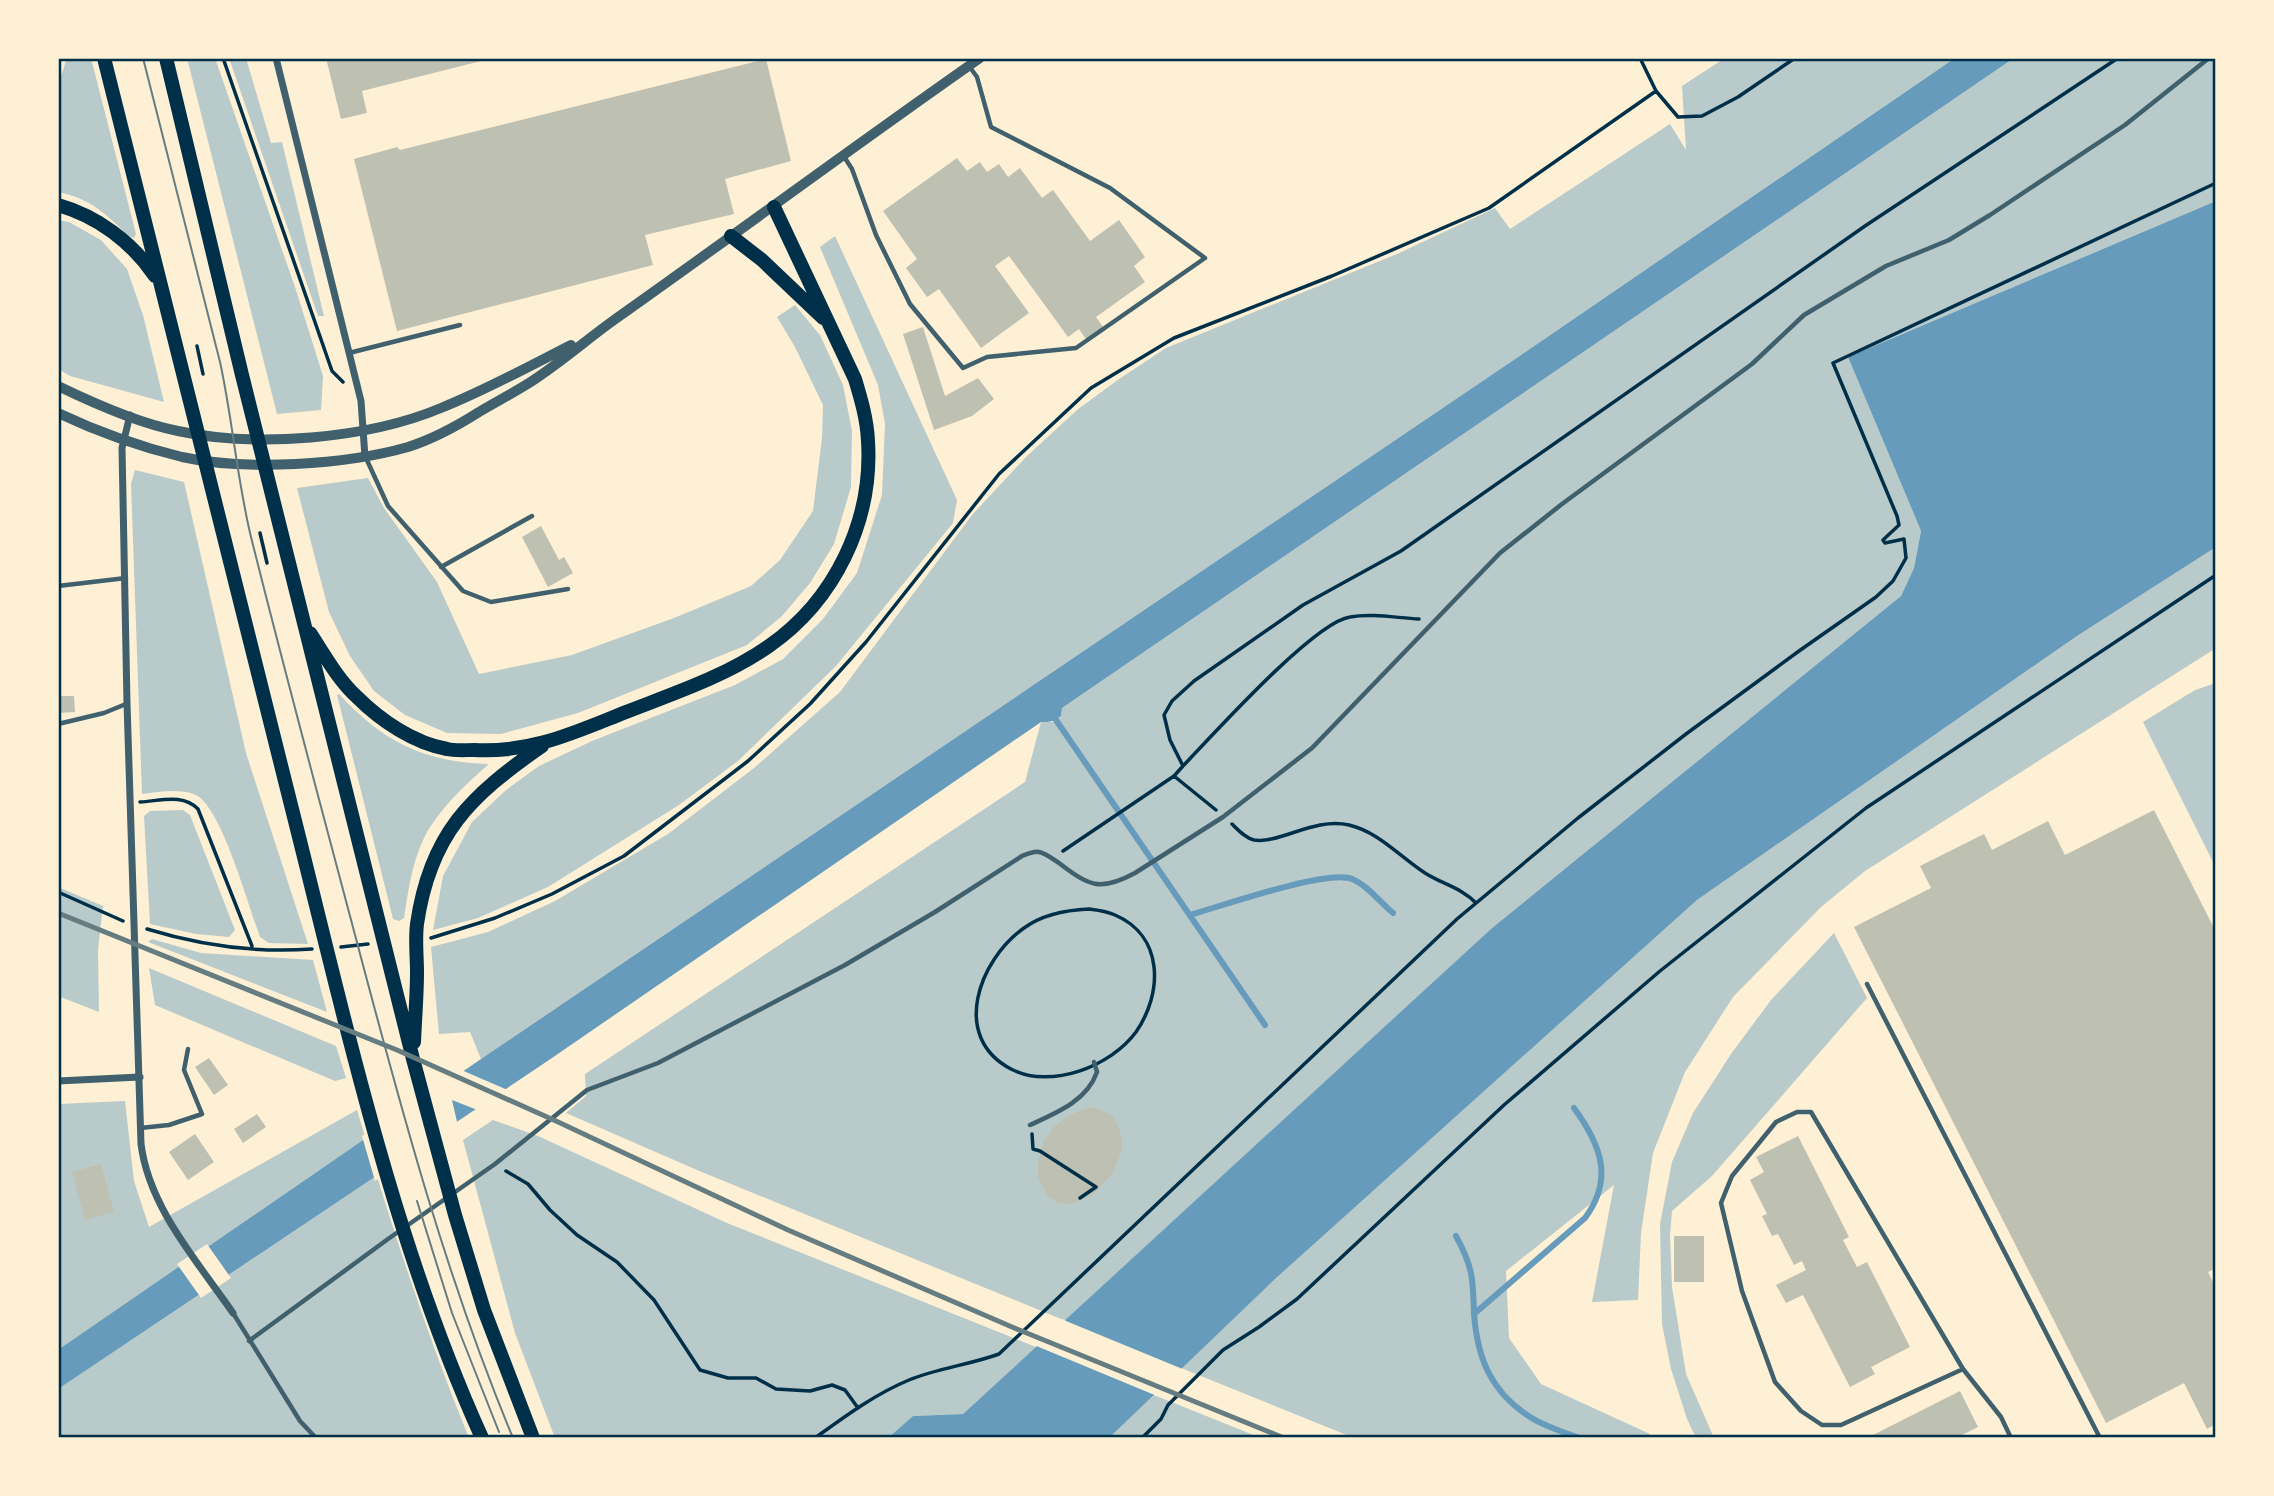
<svg xmlns="http://www.w3.org/2000/svg" width="2274" height="1496" viewBox="0 0 2274 1496" font-family="Overpass,sans-serif">
<rect width="100%" height="100%" fill="#fdf0d5"/>
<path fill="#b9caca" d="M67,58h24l45,176 -2,4 -6,-2c-21,-22 -39,-38 -70,-44v-107z
M187,58h28l81,232 27,86 -2,34 -44,4z
M229,58h17l25,85 11,-1 42,174h-6z
M1725,58h230l-434,297 -1040,704 -11,-27 -31,2 -8,-87 57,-15 67,-31 113,-67 86,-66 86,-76 132,-177 54,-58 51,-47 42,-31 47,-31 231,-94 98,-46 15,21 160,-105 16,26 -4,-64z
M2014,58h202v143l-368,156 73,174 -7,37 -13,28 -409,332 -426,393 -369,-151 -131,-57 20,-17 -1,-22 440,-292 16,-60h12l8,-6 1,-8z
M58,220l11,2 32,18 26,29 16,46 21,87 -94,-26 -12,-7z
M835,236l122,264 -4,23 -117,143 -98,95 -59,44 -131,82 -70,31 -45,12 10,-54 29,-54 34,-32 33,-24 53,-25 143,-56 48,-26 40,-40 34,-46 25,-78 3,-71 -7,-39 -58,-138z
M795,305l25,30 23,50 9,46 -1,56 -17,57 -24,39 -28,33 -35,29 -169,68 -77,21 -54,-1 -42,-18 -31,-24 -24,-35 -21,-44 -32,-124 71,-10 16,30 53,74 42,92 93,-19 102,-37 77,-32 29,-26 33,-49 9,-73 1,-33 -28,-58 -18,-30z
M135,470l49,12 62,271 62,191 -39,-1 -9,-6c-11,-29 -38,-129 -64,-142 -17,-7 -36,-3 -54,-1l-11,-310z
M2216,547v101l-351,223 -44,36 -88,90 -48,75 -32,81 -12,80 -3,67 -46,2 22,-117 -108,86 3,67 32,46 109,50 -3,4h-293l-173,-70 93,-88 423,-380 380,-264z
M2216,683v185l-73,-146 52,-32z
M339,694c44,48 85,68 150,70 -24,21 -50,45 -65,74 -12,25 -16,53 -20,80l-5,3 -6,-2 -56,-224z
M183,810l7,5 45,115 -6,7 -33,-3 -46,-10 -6,-108 6,-5z
M58,887l45,19 -5,44 1,62 -41,-16z
M1834,933l33,65 -155,178 -40,35 -2,25 2,51 14,87 28,64h-18l-9,-19 -16,-50 -9,-45 -2,-100 12,-62 21,-49 38,-59 40,-54z
M152,939l49,14 112,7 14,52 -179,-70z
M149,968l187,78 10,32 -11,3 -180,-76z
M125,1101l9,80 15,46 208,-117c33,112 68,220 112,328h-411v-334z
M493,1120l45,16 189,87 309,124 -73,67 -50,2 -25,22h-333l-40,-105 -52,-193z
M1154,1395l107,43h-152z"/>
<path fill="#669bbc" d="M1955,58h59l-952,650 -1,8c-8,6 -11,6 -20,6l-492,338 -491,329v-39l423,-291 1040,-704z
M2216,201v346l-139,89 -380,264 -423,380 -165,158h-221l25,-22 50,-2 529,-486 409,-332 13,-28 7,-37 -73,-174z"/>
<path fill="#fdf0d5" d="M459,1069l51,22 -30,20 -28,-11 6,26 -83,55 -13,-45z
M207,1244l24,34 -30,20 -24,-34z
M1063,1319l3,2 119,49 -28,26 -123,-51z"/>
<g fill="none" stroke-linecap="round" stroke-linejoin="round">
<path stroke="#669bbc" stroke-width="6" d="M1056,720l209,305
M1190,915c31,-9 138,-46 162,-36 15,6 28,23 41,34
M1456,1236c17,31 17,43 18,77 3,45 17,79 56,104 14,9 33,15 49,21
M1474,1314l111,-96c29,-39 16,-73 -11,-110"/>
</g>
<path fill="#bec0b2" d="M326,58h163v1l-127,32 5,22 -26,6z
M766,59l25,102 -66,18 9,35 -89,21 8,30 -256,66 -43,-172 43,-12 3,3z
M957,158l10,13 13,-9 7,10 12,-8 9,13 12,-9 22,30 11,-8 37,51 29,-21 26,37 -11,9 11,16 -49,35 7,10 -17,12 -7,-10 -11,8 -59,-81 -14,10 34,47 -48,35 -42,-59 -12,8 -21,-29 11,-9 -34,-48z
M923,327l22,69 33,-18 16,21 -22,17 -38,14 -31,-96z
M541,526l18,34 5,-3 9,16 -25,14 -26,-50z
M58,696h16l1,16 -16,1z
M2154,810l62,122v336l-8,4 8,16v136l-9,5 -23,-46 -78,40 -252,-496 77,-39 -11,-22 64,-32 8,16 56,-29 17,34z
M209,1058l19,27 -14,10 -19,-28z
M1092,1107l19,7 5,8 5,12 1,13 -4,13 -6,14 -19,21 -22,9 -13,-1 -10,-7 -10,-17v-18l6,-20 10,-14 11,-9 16,-8z
M257,1114l9,13 -23,16 -9,-14z
M195,1134l19,28 -26,18 -19,-28z
M1798,1136l51,101 -6,3 14,27 10,-5 43,85 -39,20 4,7 -25,13 -47,-92 -17,8 -10,-18 30,-15 -4,-9 -8,4 -16,-31 -6,2 -10,-20 5,-2 -17,-34 14,-8 -8,-15z
M101,1164l13,48 -29,8 -13,-48z
M1674,1236h30v46h-30z
M1960,1391l18,36 -22,11h-89z"/>
<g fill="none" stroke-linecap="round" stroke-linejoin="round">
<path stroke="#003049" stroke-width="3.5" d="M223,58l109,313 11,11
M1640,58l16,33
M197,346l6,28
M260,533l7,30
M1183,766c29,-30 131,-144 167,-149 22,-4 47,1 69,2
M1174,776l42,34
M140,802c20,-1 43,-9 58,7l54,137
M1232,824c6,6 13,14 22,16 26,4 60,-23 95,-15 30,7 51,32 76,48 17,11 37,15 51,30
M1063,851l111,-75 9,-10 -13,-26 -6,-25 8,-14 22,-20 109,-76 98,-54 464,-325 253,-168
M58,892l65,29
M1089,909c8,1 18,2 26,6 49,21 48,78 21,117 -25,34 -85,58 -125,37 -61,-32 -32,-109 13,-141 19,-14 42,-18 65,-19z
M147,929c52,16 110,24 165,20
M431,938l64,-20 57,-24 72,-38 124,-95 62,-57 56,-62 133,-168 92,-86 83,-50 158,-62 157,-68 167,-117 22,26 24,-1 36,-19 57,-39
M341,947l27,-3
M1032,1134l1,15 7,2 56,36 -16,11
M506,1171l22,13 22,26 27,25 40,27 37,38 46,70 28,8h28l20,11 34,2 22,-6 13,5 13,18
M815,1438c29,-21 60,-44 94,-58 29,-12 60,-15 90,-26l458,-435 121,-101 108,-84 113,-83 77,-54 17,-16 13,-23 -2,-19 -19,4 -2,-3 16,-15 -2,-9 -64,-153 383,-180
M1142,1438l19,-19 7,-14 55,-55 36,-23 38,-28 207,-194 156,-134 206,-163 350,-233"/>
<path stroke="#3f606c" stroke-width="4.5" d="M843,155l9,14 24,66 34,69 53,64 24,-11 89,-9 129,-90 -95,-70 -119,-61 -14,-50 -8,-11
M349,353l111,-28
M366,458l22,48 75,85 28,11 77,-13
M441,567l91,-51
M58,586l68,-8
M58,724l46,-11 22,-9
M1867,984l233,454
M1030,1125c26,-12 57,-24 67,-53l-3,-10
M140,1128l29,-3 33,-11 -18,-44 4,-21
M233,1313l67,108 16,17
M249,1341l139,-102 107,-75 92,-74 71,-27 187,-98 90,-53 87,-56c5,-2 12,-5 17,-4 6,1 14,7 20,11 30,23 41,29 76,10l88,-56 89,-69 188,-195 62,-49 190,-140 52,-49 82,-49 63,-26 41,-25 135,-90 84,-67
M1963,1369l-122,56h-19l-21,-14 -26,-29 -33,-91 -21,-88 11,-27 44,-54 21,-10h14l152,257 38,48 10,21"/>
<path stroke="#3f606c" stroke-width="7" d="M276,58l85,343 4,56
M130,415l-8,33 5,255 14,441c8,64 57,118 92,169
M58,1081l82,-4"/>
<path stroke="#3f606c" stroke-width="10" d="M58,386c33,16 84,38 120,45 78,17 189,8 263,-23 45,-18 87,-41 130,-63
M58,413c38,18 83,34 124,44 64,14 163,8 226,-10 25,-8 49,-21 71,-35 17,-10 34,-19 50,-29 30,-19 57,-43 85,-63 123,-87 243,-176 366,-262"/>
<path stroke="#003049" stroke-width="14" d="M104,58c62,249 125,498 187,747 54,213 100,432 191,633
M166,58l76,317 171,684 42,156 29,95 49,128
M58,205c39,11 74,37 97,71
M731,236l31,24 61,58
M310,633c14,21 28,47 47,64 24,24 57,46 90,52 8,2 18,1 27,1 58,3 99,-17 152,-38 49,-19 100,-36 143,-66 66,-46 104,-125 99,-205 -1,-22 -7,-42 -13,-62l-81,-172
M414,1042c1,-24 3,-47 3,-70 0,-16 -2,-32 0,-48 13,-90 53,-128 125,-178"/>
<path stroke="#657d81" stroke-width="2" d="M143,58l77,304c13,59 17,120 32,179 34,136 71,273 107,409 44,166 88,330 154,488
M417,1201l35,112 47,119"/>
<path stroke="#657d81" stroke-width="5" d="M58,913l339,137 159,71 232,109 224,97 272,111"/>
</g>
<rect width="2274" height="1496" fill="none" stroke="#fdf0d5" stroke-width="119"/>
<rect x="60" y="60" width="2154" height="1376" fill="none" stroke="#003049" stroke-width="2.5"/>
</svg>
